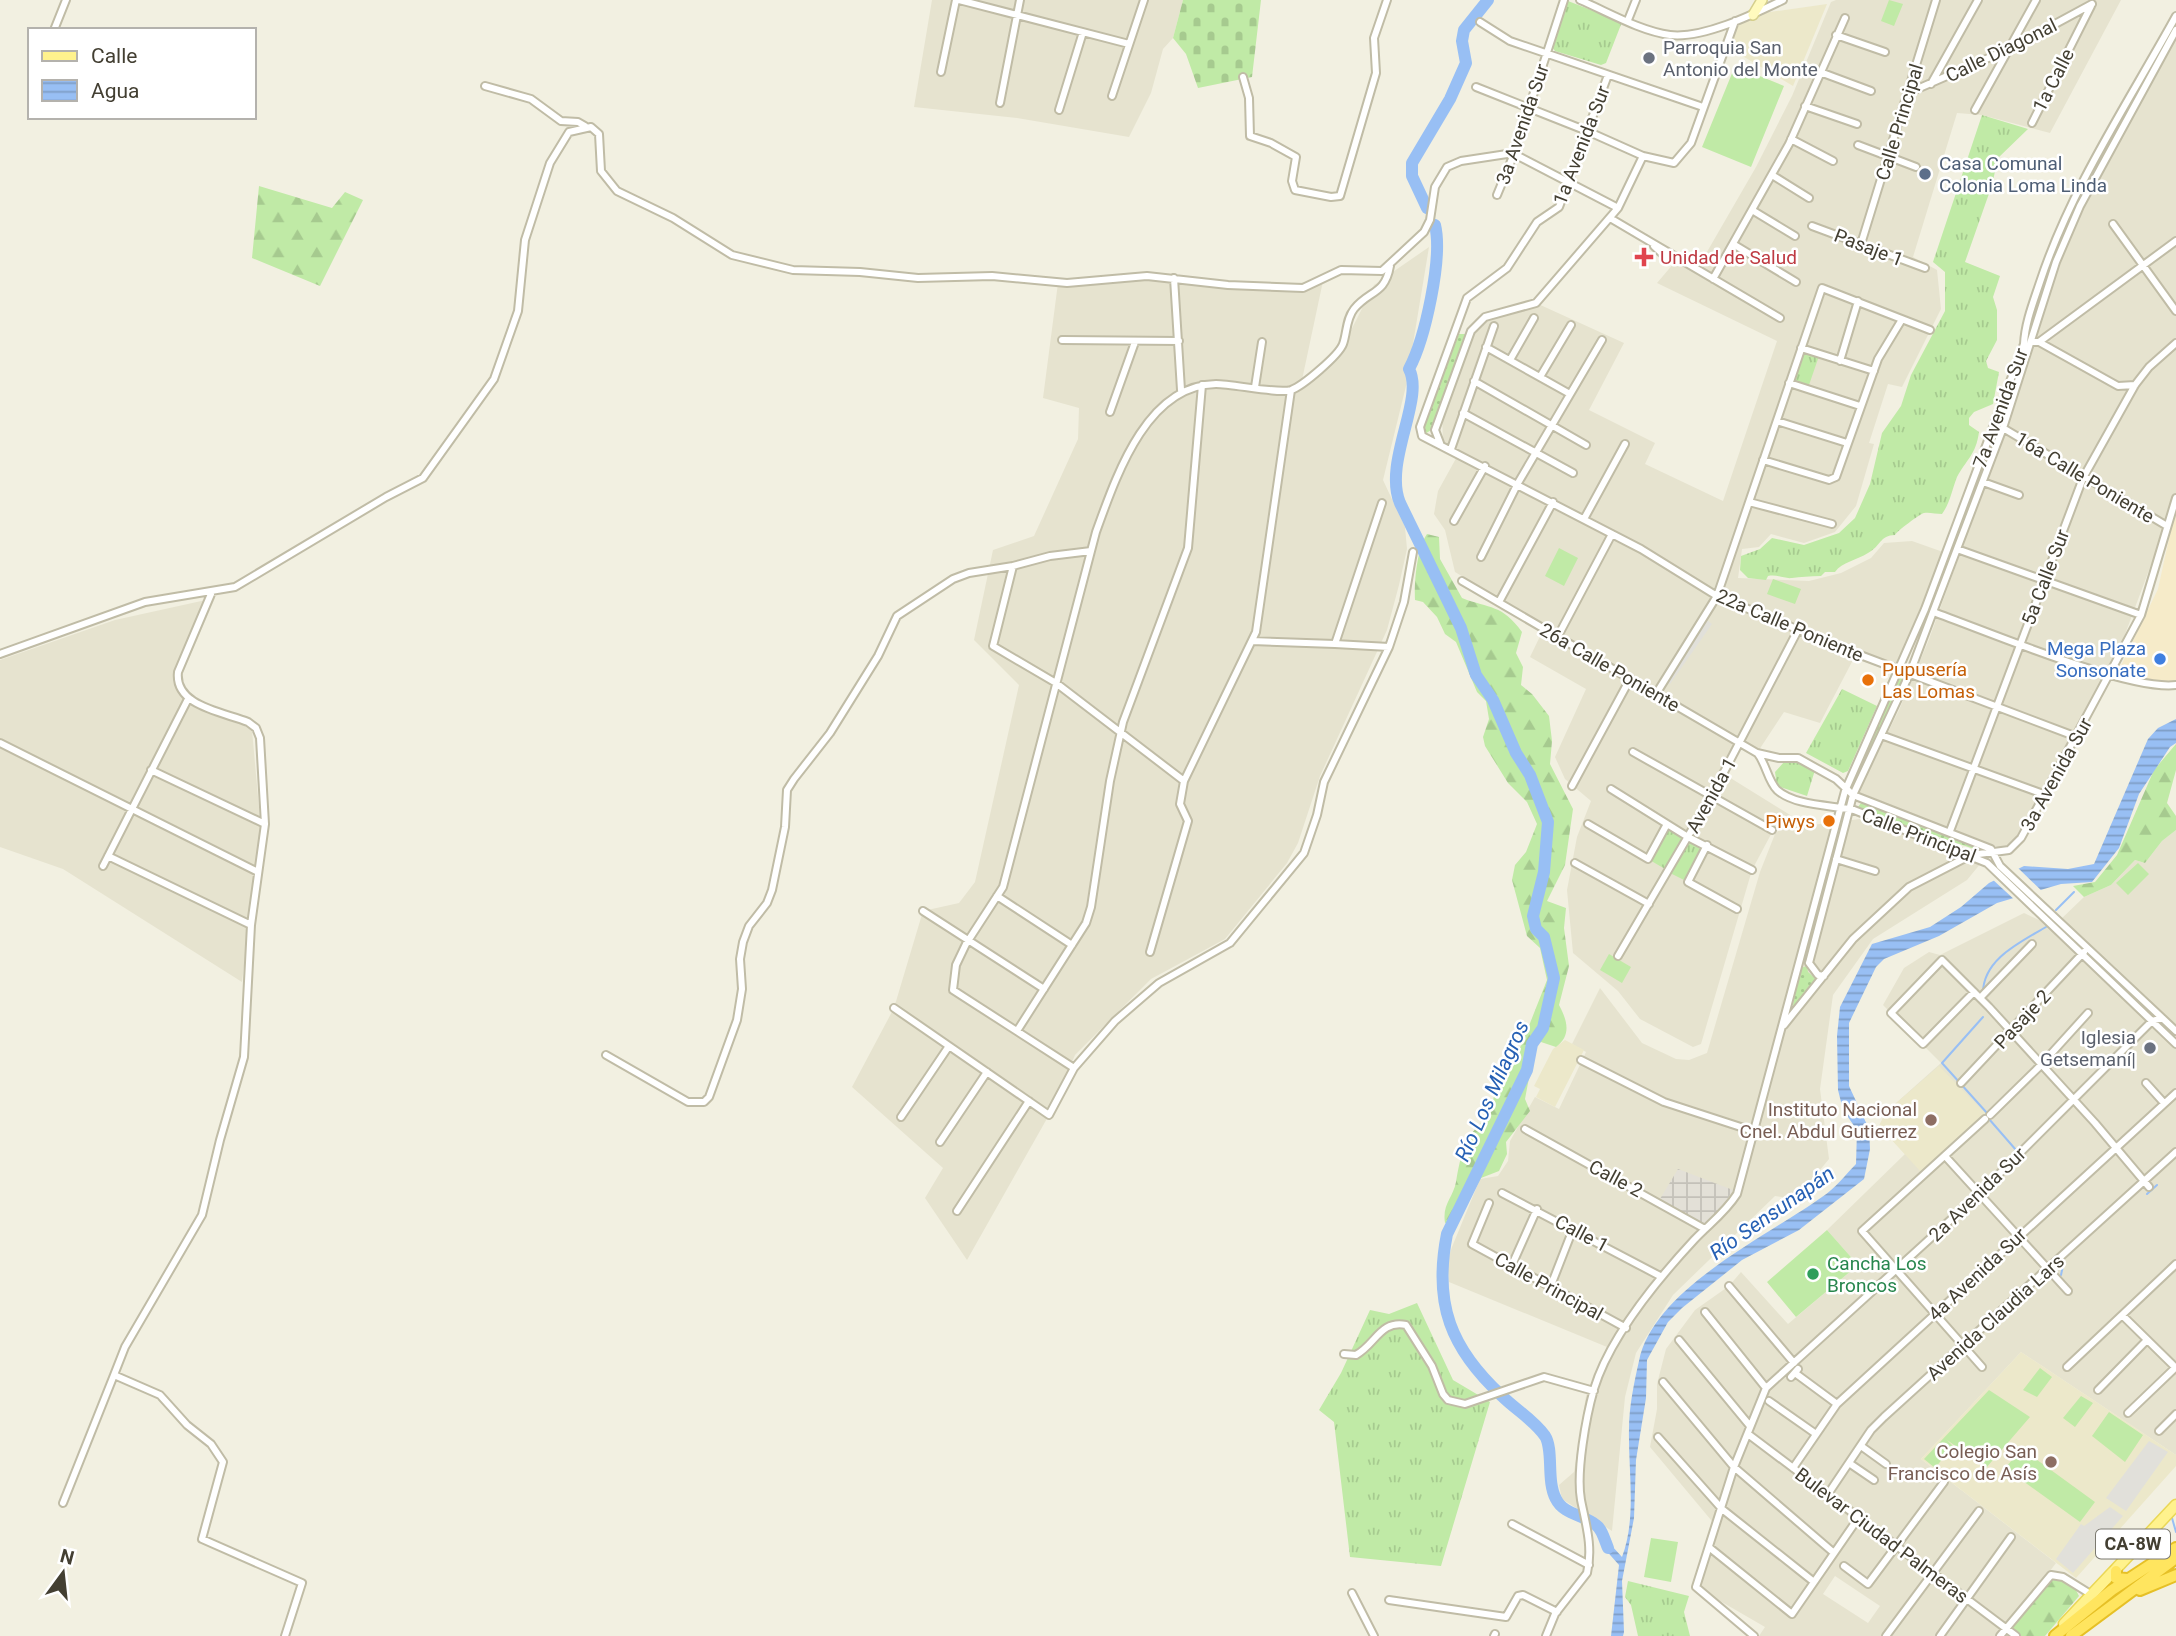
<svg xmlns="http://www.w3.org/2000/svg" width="2176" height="1636" viewBox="0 0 2176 1636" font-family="Roboto,sans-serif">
<defs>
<pattern id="industrial-grid" width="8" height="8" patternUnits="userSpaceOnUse" patternTransform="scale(1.75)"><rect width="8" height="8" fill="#e3e0d7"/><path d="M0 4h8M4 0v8" fill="none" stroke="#c4c1b9"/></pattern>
<pattern id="grass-tufts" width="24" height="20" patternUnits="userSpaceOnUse" patternTransform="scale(1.75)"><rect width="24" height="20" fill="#c0eaa6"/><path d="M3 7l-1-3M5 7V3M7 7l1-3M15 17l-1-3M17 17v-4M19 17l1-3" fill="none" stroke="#a6ca8f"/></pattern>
<pattern id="forest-firs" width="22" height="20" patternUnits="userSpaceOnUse" patternTransform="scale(1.75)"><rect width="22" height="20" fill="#c0eaa6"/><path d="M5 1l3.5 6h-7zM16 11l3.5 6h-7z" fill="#a6ca8f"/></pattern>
<pattern id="cemetery-stones" width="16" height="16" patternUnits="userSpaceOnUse" patternTransform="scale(1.75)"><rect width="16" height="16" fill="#c0eaa6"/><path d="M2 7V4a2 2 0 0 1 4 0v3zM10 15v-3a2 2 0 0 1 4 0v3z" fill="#a6ca8f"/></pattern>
<pattern id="garden-dots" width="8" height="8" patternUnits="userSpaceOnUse" patternTransform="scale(1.75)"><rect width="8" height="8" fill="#c0eaa6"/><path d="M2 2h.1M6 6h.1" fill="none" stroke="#a6ca8f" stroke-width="1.8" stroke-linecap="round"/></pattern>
<pattern id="water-rules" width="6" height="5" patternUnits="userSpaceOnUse" patternTransform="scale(1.75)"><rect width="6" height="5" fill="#98bff4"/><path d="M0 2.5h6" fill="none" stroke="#7e9dc6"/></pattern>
</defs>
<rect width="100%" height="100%" fill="#f2f0e1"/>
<path fill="#e6e3cf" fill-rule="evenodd" d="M932,0h251l-10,38 -10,11 -12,44 -22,44 -112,-19 -103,-11z
M1836,0h285l-71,133 -68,-18 -25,-2 -44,144 24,13 4,39 -39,78 -14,-3 -19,59 5,1 -18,62 -21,26 -31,11 -33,-9 -12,13 -17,2 -4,29 71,3 32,-8 30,-15 13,-15 28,-2 31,11 -44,122 -45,-16 -34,65 -36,-11 -27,41 -17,-10 -16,31 76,47 -23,2 -25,47 -51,174 -8,3 -53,-28 -22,-28 -45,-38 -6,-63 10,-53 14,-36 -26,-22 -10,-22 31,-68 -56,-32 15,-31 -90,-54 -10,-42 -11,-16 4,-23 21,-38 -16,-8 -1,-34 29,-80 14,-14 51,-14 88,40 -35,67 66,33 -10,21 78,37 54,-160 -120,-58 23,-27 20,8 56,-97 36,-71 39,-94z
M2176,31v467l-52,139 -102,196 -9,10 -13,5 -142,-56 41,-82 29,-68 70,-193 53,-187z
M1429,247l-23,139 -23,94 22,47 2,22 -8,36 -12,45 -67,146 -22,67 -11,20 -62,76 -74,40 -76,76 -26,60 -82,145 -42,-62 18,-30 -91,-81 42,-79 29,-97 36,-8 16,-21 44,-197 -45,-45 19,-90 41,-14 44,-97 1,-31 -36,-10 15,-115 83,-6 120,9 62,-5 -21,99 40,-32 32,-63z
M215,598l-39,91 76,41 9,100 -19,152 -179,-113 -63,-22v-187l115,-40z
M1860,819l121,44 -14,17 -94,59 -40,56 -13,94 9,70 -33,40 -21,-3 -102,99 -37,58 -11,44 -13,134 -50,-32 -3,-14 15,-13 12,-76 21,-49 -158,-65 -2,-20 5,-15 28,-68 18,-3 10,-15 2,-20 25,-44 24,12 27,-57 -14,-8 28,-56 42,55 34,16 13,1 18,-7 53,-181 15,-38 5,-5z
M2176,830v202l-117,-111 25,-24 27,-12 24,-25 10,3 17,-22z
M2024,913l28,13 124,118v411l-155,-103 -100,107 135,104 -55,73h-242l6,-9 -69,-40 20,-61 -66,-79 7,-38v-25l9,-35 29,-39 34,-24 12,-14 47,52 70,-59 -31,-35 78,-76 -26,-28 7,-14 55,-49 -58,-58 21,-37 25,-16 11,3zM1835,1576l45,30 -12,17 -45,-29z"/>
<path fill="#f6ebc9" d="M2176,507v176l-13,1 -42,-10 -2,-4 39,-81z"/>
<path fill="url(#industrial-grid)" d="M1678,1169l55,21 -14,23 -15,12 -44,-26z"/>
<path fill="#ece8ca" d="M1827,4l-34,82 -64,-38 8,-26 26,-9z
M1565,1040l19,10 -29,57 -19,-10 4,-8 -6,-3 19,-37z
M1939,1066l47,48 -65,58 -42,-46 7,-14z
M2021,1352l155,103v11l-100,112 -155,-119z"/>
<path fill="url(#grass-tufts)" d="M1568,1l54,21 -16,41 -5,2 -46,-14 -3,-4z
M1982,115l46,14 -30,29 -6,27 -27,77 35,14 -7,21 4,13v30l-11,21 2,7 11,4 -6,32 -19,8 -5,6v7l10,7c-3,23 -13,28 -22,45 -5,13 -7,26 -15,37 -6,0 -13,-2 -18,-1 -4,1 -27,18 -29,22 -15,0 -15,12 -27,18 -11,7 -26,9 -33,19h-10l-4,4c-11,0 -21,1 -29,2 -8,1 -15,-4 -24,-2l-2,4 -18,-2 -8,-8 1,-14 19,-7 12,-11 32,7 35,-12 16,-15 15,-34 12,-51 19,-27 10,-31 34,-64v-39l-12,-10z
M1804,351l15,5 -10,29 -15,-5z
M1899,677l5,1 -50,106 -3,-4z
M1842,689l35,17 -29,65 -5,2 -37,-20z
M1784,762l17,1 14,7 -8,26 -30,-10 -2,-14z
M1667,824l17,11 -19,34 -17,-10z
M1688,837l16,7 -20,36 -16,-8z
M1417,1303l36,77 37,22 -49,164 -91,-9 -16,-135 -15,-12 22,-37 29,-63 19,4z
M1628,1581l61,15 -5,16 6,24h-52l-7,-31 -6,-8z"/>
<path fill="url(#forest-firs)" d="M259,186l73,22 13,-16 18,8 -43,86 -68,-28z
M1427,534l12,3 1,22 22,39c28,11 40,6 60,34l-6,21 7,14 -2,18 11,9 17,22 3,25 -2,23 23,45 -8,56 -18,36 19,7 -2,20 5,38 -10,39c8,15 13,30 -3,42l-15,-5 -6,4 -10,53 5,12 -24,31 1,12 -8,17 -18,7 -24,42 -12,3c-3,-19 8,-25 11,-41 5,-29 9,-48 34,-67l6,-29 9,-8 4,-19 12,-13 26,-66 -7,-32 -13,-12 -15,-56 3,-15 11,-13 11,-28 -10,-22 -19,-19 -23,-37 -2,-9 6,-18 -3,-18 -9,-9 -21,-50 -11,-8 -8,-17 -14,-15 -8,-2c-1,-18 2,-52 12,-66z
M2176,744v26l-9,33 9,13v14l-14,11 -17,22 -10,-3 -24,25 -27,12 -11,-11 22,-4 22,-27 37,-85z
M2058,1578l18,12 3,6 -34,40h-24l-11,-8 40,-49z"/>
<path fill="url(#cemetery-stones)" d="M1183,0h78l-9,77 -54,11 -12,-34 -13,-16z"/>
<path fill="url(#garden-dots)" d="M1459,334h7l-35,96 -6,4 -2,-8z
M1861,803l120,43 2,6 -121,-41 -4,-4z
M1807,966l1,6 9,8 -25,30 8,-42z"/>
<path fill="#c0eaa6" d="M1889,0l14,4 -9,22 -13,-5z
M1735,66l49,20 -33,81 -49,-20z
M1559,548l19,10 -14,28 -19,-10z
M1773,579l28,10 -6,15 -28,-10z
M2138,863l11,11 -21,21 -12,-12z
M1609,954l22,13 -9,16 -22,-13z
M1827,1230l31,35 -62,52 -29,-35z
M2040,1368l12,9 -15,20 -14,-7z
M1989,1390l41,27 -44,51 -39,-28 6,6 -18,22 -11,-9z
M2081,1396l12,7 -18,24 -12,-9z
M2109,1412l34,23 -18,27 -33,-26z
M2022,1449l73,53 -15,20 -75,-54z
M1651,1538l27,4 -7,40 -27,-5z"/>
<path fill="#e1e0da" d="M1705,618l7,6 -42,60 -5,-3z
M2149,1441l19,11 -42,59 -20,-13z
M2110,1507l13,9 -50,57 -17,-14 25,-35 3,2z"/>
<path fill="url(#water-rules)" d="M2176,719v24l-6,4 -31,47 -20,54 -27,34 -31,2 -64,19 -58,33 -55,23 -8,8 -27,56v63l20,43 1,20 -6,30 -65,51 -57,30 -60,48 -14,14 -21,38 -1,38 -10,62 -2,58 -12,63 2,51 -1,4h-12l8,-71 -16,-18 -1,-12 20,22c15,-39 6,-87 7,-128 0,-22 5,-46 10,-68 14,-72 129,-125 183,-164 14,-9 23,-22 34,-33l1,-34 -14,-20 -5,-20 -1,-54 3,-29 32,-63 58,-17 31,-20 28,-24 35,-17 44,3 26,-5 54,-125 10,-11z"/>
<path fill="#f2f0e1" d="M2016,866l29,28 -28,8 -26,-24z"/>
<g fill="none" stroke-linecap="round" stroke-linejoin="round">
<path stroke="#98bff4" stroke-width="2" d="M2056,910l18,-18
M1983,993c0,-34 38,-51 63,-66
M1983,1017l-41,46 45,50
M1989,1119l27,31
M2147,1194l10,-9
M2061,1275l3,-14
M2172,1518l4,14"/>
<path stroke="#98bff4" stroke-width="12" d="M1427,208l-15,-32v-13l38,-64 16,-36 -4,-22 2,-11 24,-30
M1435,225c8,33 -10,114 -26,144 16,30 -26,93 -9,134l61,125 15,47 17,25 23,53 14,22 18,47 -4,50 -11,44 3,13 8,8 10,41 -11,50 -11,16 -5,26 -80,164c-14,70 4,115 55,162 14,14 32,24 43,40 9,14 1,45 11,63 7,15 28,16 40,26 6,4 9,16 12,23"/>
<defs>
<path id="street" d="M959,0l170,44
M1580,0c28,12 60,31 90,35 33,4 84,-21 113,-35
M1628,20l8,-20
M1480,22l30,19 193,66
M54,30l12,-30
M1836,35l49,17
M941,72l15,-72
M1820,72l51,19
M1608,75l-49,132 -22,15 -30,46 -40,30 -47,129 2,9 219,113 76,47 130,54 230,87
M1243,77l6,21 1,38 21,7 25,14 -4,24 3,9 36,7 9,-1 36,-123 -2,-35 13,-38
M1931,84l47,-84
M485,86l46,13 30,22 17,1 7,4
M1476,87l111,44 56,25 31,7 17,-20 44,-122
M1908,93l101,-44 83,-45
M1112,96l32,-96
M1000,103l20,-103
M1805,106l52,18
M1059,110l24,-78
M1975,110l61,-110
M2032,123l59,-117
M1791,139l42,22
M1858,145l58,22
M1772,175l37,23
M1497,195l17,-41 50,-154
M1752,210l43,26
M1610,218l170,100
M2113,224l63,87
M1812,226l113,42
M1733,244l63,38
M1861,244l75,-244
M1654,246l14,13 5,-2
M1174,278l7,112
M1713,279l76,-135 56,-126
M1062,340l117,1
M2032,342h7l137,-101
M2039,342l79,44 17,-1
M1486,347l84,47
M1801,348l73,23
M1510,360l24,-42
M1840,361l18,-60
M1540,377l31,-52
M1474,381l112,64
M1789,383l71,23
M1255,387l7,-45
M1110,412l25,-70
M1463,413l110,60
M1777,421l70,22
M2003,428l164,98
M1440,443l-5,-13 36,-99 14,-14 51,-14 82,-95 25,-52
M1451,449l43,-123
M1763,460l66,20 7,-3 42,-118 23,-38
M1983,482l36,13
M1749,502l83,22
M1382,503l-47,141 54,3 15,-45 9,-50
M1584,519l41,-75
M1454,521l31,-55
M1957,549l184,66
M1091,551l-41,5 -37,10 -20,80 63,37 128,98
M1481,557l37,-74 84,-143
M1462,581l295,172 22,5h19l38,21 17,16 138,54 9,17 176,165
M211,594l-33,78c-4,34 45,40 70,50l8,6 4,10 5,86 -14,101 -7,132 -24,83 -18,75 -77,132 -11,28 46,20 27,30 24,19 12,18 -21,77 100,44 -17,53
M1499,602l54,-100
M1933,612c54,19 194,79 243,73
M1558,636l54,-102
M1252,641l83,3
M0,654l145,-52 90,-15 151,-90 37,-19 71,-99 24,-68 7,-71 25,-77 19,-31 22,-5 8,7 2,37 16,20 56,27 59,37 61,15 67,2 58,6 74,-2 75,7 80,-7 81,9 75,3 38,-18 41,1 42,-39 6,-12 5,-33 12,-20 14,-6 46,-7h7l104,54
M1656,694l61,-98 105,-308 108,42
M1881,735l165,60
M0,743l258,129
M1633,752l139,78
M1758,754c8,10 10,27 19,36 18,16 54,15 77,20l133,53 189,181
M151,770l114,54
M1572,786l58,-107
M1611,789l77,48 64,33
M1588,824l60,35 19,-35
M1950,831l133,-353 52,-93 14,-18 27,-24
M1707,845l-19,37 49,27
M108,856l143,69
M1836,859l39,12
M1575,863l74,41
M103,866l85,-167
M997,896l75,49
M923,911l121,78
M1150,952l38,-131 -8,-17 4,-23 72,-149 35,-242
M1618,956l93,-159 87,-167
M1809,963l44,-168 57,-122 23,-61 70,-184 53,-166 24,-56 96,-176
M1809,963l9,12 6,1
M1974,992l-51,52 -32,-31 51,-53 47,47 106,116 54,64
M1980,998l52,-54
M894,1008l155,107 25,-47 41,-47 44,-38 71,-40 74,-90 13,-38 7,-33 65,-135
M1784,1025l69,-86 56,-52 62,-32 38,-5 12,-12 120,-223 35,-117
M1017,1031l69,-108 5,-16 19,-126 13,-59 65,-174 14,-163
M606,1055l82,47h16l5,-5 28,-77 5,-31 -2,-30 3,-17 6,-16 18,-23 5,-13 13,-63 2,-37 7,-11 36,-46 48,-77 19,-40 56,-37 16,-6 44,-7
M1581,1060l83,42 89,29
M1074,1068l-121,-78 3,-25 10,-21 37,-57 93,-355c20,-55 50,-147 120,-148 17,0 62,10 75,6 12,-4 48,-35 52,-46 4,-11 3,-25 11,-35 15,-19 31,-14 36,-43
M1961,1083l123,-131
M2146,1083l18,20
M1990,1115l50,-49 48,-53
M901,1117l48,-71
M1525,1129l180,100
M940,1142l47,-70
M1945,1156l123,135
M1502,1193l158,83
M1489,1203l-17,41 154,84
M957,1211l72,-110
M1512,1265l25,-56
M1729,1286l65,77
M1550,1288l23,-59
M1705,1312l61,76
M2122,1315l54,53
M1679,1340l71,86
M1344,1354l12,1c20,-11 24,-35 50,-30l26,41 11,28 5,6 17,4 79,-27 50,14
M1982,1367l-120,-136 123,-112
M2067,1367l109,-103
M1795,1373l42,31
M1791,1377l7,-8
M1663,1382l71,85 100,86
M2098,1390l49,-50
M1769,1401l47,33
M2128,1413l48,-46
M2159,1431l17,-17
M1748,1434l268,202
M1658,1437l64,72 92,73
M1861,1446l25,18
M1849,1463l25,17
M1793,1468l44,-64 339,-311
M1828,1494l43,-64 13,-13 292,-265
M63,1503l51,-128
M1512,1524l77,41
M1710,1548l82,66 67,-97
M1844,1566l24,18 76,-102
M1352,1593l22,43
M1389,1600l117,17 12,-21 5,-1 34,17
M1494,1636l1,-2
M1546,1636l9,-22 32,-41c6,-26 -1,-48 -6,-73 -5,-28 5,-83 13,-111 16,-53 63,-109 100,-149 15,-16 31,-27 43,-46l108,-403 80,-182 99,-265c1,-21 9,-41 16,-62 31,-94 88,-179 136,-266
M1754,1636l-58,-49 38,-120 32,-79 213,-194 173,-173 10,-3
M1886,1636l93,-125
M1940,1636l71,-99
M2000,1636l51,-61 12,2 29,18"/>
<path id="secondary" d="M1753,15l9,-15"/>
<path id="primary" d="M2064,1624l112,-119"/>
<path id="highway" d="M2116,1571v7l11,1
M2140,1590l36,-15
M2055,1636l57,-46 64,-42
M2071,1636l105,-78"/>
</defs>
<use href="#street" stroke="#c0bca6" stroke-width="10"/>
<use href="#secondary" stroke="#d5cf8d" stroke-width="12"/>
<use href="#primary" stroke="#ead756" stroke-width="13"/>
<use href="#highway" stroke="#e6c026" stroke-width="14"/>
<use href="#street" stroke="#fff" stroke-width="6"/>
<use href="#secondary" stroke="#fffabe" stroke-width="9"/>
<use href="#primary" stroke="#fff28d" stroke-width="10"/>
<use href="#highway" stroke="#ffe55f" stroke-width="10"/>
</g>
<g fill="#6b7280" stroke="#fff" stroke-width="2.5">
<circle cx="1649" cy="58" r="7"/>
<circle cx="2150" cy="1048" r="7"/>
</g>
<circle fill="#5c6f8a" stroke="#fff" stroke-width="2.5" cx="1925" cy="174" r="7"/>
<path fill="#e0444e" stroke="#fff" stroke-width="2.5" d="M1640.5 246.5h7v7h7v7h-7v7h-7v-7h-7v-7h7z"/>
<circle fill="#3f7fe0" stroke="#fff" stroke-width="2.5" cx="2160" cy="659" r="7"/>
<g fill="#e8710a" stroke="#fff" stroke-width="2.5">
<circle cx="1868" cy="680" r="7"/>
<circle cx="1829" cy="821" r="7"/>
</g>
<g fill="#8d6e63" stroke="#fff" stroke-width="2.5">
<circle cx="1931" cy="1120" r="7"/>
<circle cx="2051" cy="1462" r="7"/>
</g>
<circle fill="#2e9e5b" stroke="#fff" stroke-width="2.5" cx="1813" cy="1274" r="7"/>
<g text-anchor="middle" stroke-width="5" stroke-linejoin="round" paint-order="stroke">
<rect fill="#fff" stroke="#7b7970" stroke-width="2" x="2096" y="1529.5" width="74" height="29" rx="5"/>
<g font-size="18" font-weight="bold" fill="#433f32">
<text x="2133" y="1550">CA-8W</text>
</g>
<g font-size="19" fill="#5b616d" stroke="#fff" text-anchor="start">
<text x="1663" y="54">Parroquia San<tspan x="1663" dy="22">Antonio del Monte</tspan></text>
<text x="2136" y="1044" text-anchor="end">Iglesia<tspan x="2136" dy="22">Getsemaní|</tspan></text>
</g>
<g font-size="19" fill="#433f32" stroke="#fff">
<text transform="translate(2001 50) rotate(-26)" y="7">Calle Diagonal</text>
<text transform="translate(2053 80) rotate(-63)" y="7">1a Calle</text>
<text transform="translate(1899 122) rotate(-73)" y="7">Calle Principal</text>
<text transform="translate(1522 124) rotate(-71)" y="7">3a Avenida Sur</text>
<text transform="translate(1581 145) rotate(-69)" y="7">1a Avenida Sur</text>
<text transform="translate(1869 247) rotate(21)" y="7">Pasaje 1</text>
<text transform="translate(2000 408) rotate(-70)" y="7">7a Avenida Sur</text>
<text transform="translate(2085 477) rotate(31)" y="7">16a Calle Poniente</text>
<text transform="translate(2045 577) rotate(-69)" y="7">5a Calle Sur</text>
<text transform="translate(1790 625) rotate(23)" y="7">22a Calle Poniente</text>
<text transform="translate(1610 667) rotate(30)" y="7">26a Calle Poniente</text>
<text transform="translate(2056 774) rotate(-61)" y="7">3a Avenida Sur</text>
<text transform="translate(1711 795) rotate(-61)" y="7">Avenida 1</text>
<text transform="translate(1919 835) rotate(21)" y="7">Calle Principal</text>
<text transform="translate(2022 1019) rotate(-47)" y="7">Pasaje 2</text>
<text transform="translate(1616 1178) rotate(28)" y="7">Calle 2</text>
<text transform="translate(1977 1194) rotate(-44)" y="7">2a Avenida Sur</text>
<text transform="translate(1582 1233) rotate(28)" y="7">Calle 1</text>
<text transform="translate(1977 1274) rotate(-43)" y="7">4a Avenida Sur</text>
<text transform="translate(1549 1286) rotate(29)" y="7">Calle Principal</text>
<text transform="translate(1995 1317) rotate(-42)" y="7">Avenida Claudia Lars</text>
<text transform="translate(1882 1535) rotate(37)" y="7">Bulevar Ciudad Palmeras</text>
</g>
<g font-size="19" fill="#4e5e75" stroke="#fff" text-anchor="start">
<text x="1939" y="170">Casa Comunal<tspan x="1939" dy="22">Colonia Loma Linda</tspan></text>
</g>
<g font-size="19" fill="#be3a42" stroke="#fff" text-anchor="start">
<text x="1660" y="264">Unidad de Salud</text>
</g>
<g font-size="19" fill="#366cbe" stroke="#fff" text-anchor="end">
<text x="2146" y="655">Mega Plaza<tspan x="2146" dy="22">Sonsonate</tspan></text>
</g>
<g font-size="19" fill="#c56008" stroke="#fff" text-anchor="start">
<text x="1882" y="676">Pupusería<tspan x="1882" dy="22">Las Lomas</tspan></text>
<text x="1815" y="828" text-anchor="end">Piwys</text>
</g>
<g font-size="19" fill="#785e54" stroke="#fff" text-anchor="end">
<text x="1917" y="1116">Instituto Nacional<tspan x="1917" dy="22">Cnel. Abdul Gutierrez</tspan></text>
<text x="2037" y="1458">Colegio San<tspan x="2037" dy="22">Francisco de Asís</tspan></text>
</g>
<g font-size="19" fill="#27864d" stroke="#fff" text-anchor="start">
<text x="1827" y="1270">Cancha Los<tspan x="1827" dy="22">Broncos</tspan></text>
</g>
<g font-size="21" font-style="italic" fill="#2660b4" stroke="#fff">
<text transform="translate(1492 1091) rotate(-66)" y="7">Río Los Milagros</text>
<text transform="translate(1772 1213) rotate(-35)" y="7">Río Sensunapán</text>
</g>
</g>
<rect x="28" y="28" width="228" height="91" fill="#ffffff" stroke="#b4b2ad" stroke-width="2"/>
<rect x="42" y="51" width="35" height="10" fill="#fff28d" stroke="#b4b2ad" stroke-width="2"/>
<text x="91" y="63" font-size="21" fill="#433f32">Calle</text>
<rect x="42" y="80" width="35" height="21" fill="url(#water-rules)" stroke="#b4b2ad" stroke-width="2"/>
<text x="91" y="98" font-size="21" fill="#433f32">Agua</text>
<g transform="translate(63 1573) rotate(15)" stroke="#ffffff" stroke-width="5" paint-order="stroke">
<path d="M0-5L12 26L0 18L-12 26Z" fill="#433f32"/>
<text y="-10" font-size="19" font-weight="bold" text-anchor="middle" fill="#433f32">N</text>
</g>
</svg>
